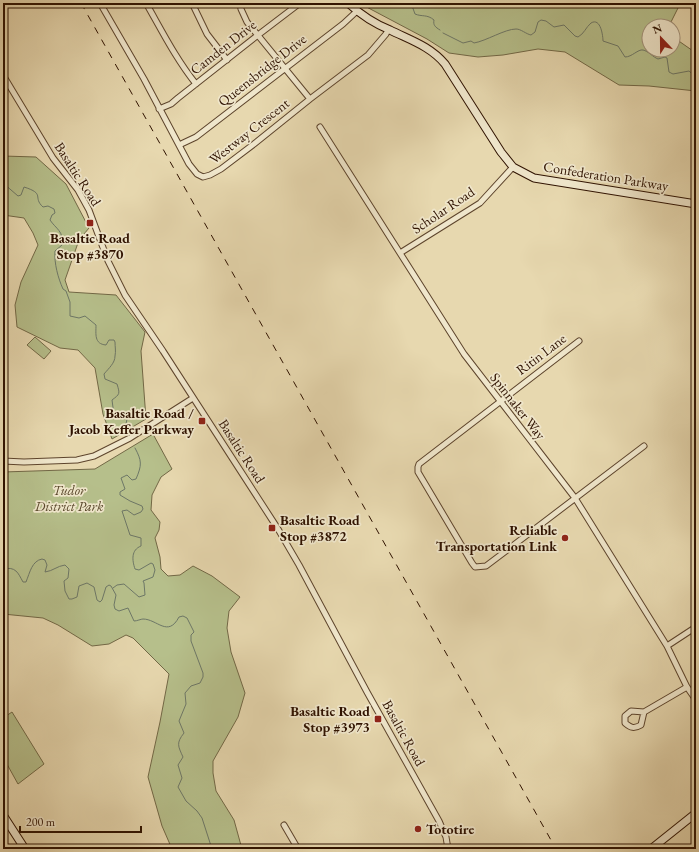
<svg xmlns="http://www.w3.org/2000/svg" width="699" height="852" viewBox="0 0 699 852" font-family="'EB Garamond',serif">
<rect width="100%" height="100%" fill="#e7d8af"/>
<filter id="stains"><feTurbulence type="fractalNoise" baseFrequency=".005" numOctaves="4"/><feColorMatrix values="0 0 0 0 .2 0 0 0 0 .09 0 0 0 0 .02 0 0 0 .5 -.17"/></filter>
<radialGradient id="worn" r=".72"><stop offset=".6" stop-color="#630" stop-opacity="0"/><stop offset="1" stop-color="#630" stop-opacity=".3"/></radialGradient>
<path fill="#b6bf8b" stroke="#726846" d="M359,3h319v5l-9,18h-20v24h24v-13l23,16v38l-47,-5 -30,-1 -54,-33 -27,-3 -35,6 -25,2 -29,-4 -22,-14z
M3,156l33,1 30,27 23,44 -10,12 -14,40 4,12 47,3 29,37 -4,19 5,68 -34,20 -9,-25 -8,-46 -17,-18 -18,-2 -43,-21 -2,-22 6,-23 17,-37 -5,-12 -9,-15 -21,-3z
M35,337l16,14 -7,8 -17,-14z
M153,434l19,35 -11,8 -9,18 -1,15 9,12 -1,8 -4,8 5,19 1,12 7,7 12,-1 13,-9 19,10 28,21 -11,14 -2,17 4,24 14,41 -7,24 -25,44v12l3,18 18,29 8,29h-70l-10,-23 -14,-49 12,-55 9,-48 -36,-36 -7,-3 -17,9 -17,2 -34,-21 -15,-7 -40,-4v-142l92,-3z
M12,712l32,52 -26,20 -15,-27v-39z"/>
<g fill="none" stroke-linecap="round" stroke-linejoin="round">
<path stroke="#6d7767" stroke-width="1" d="M411,3l4,11c7,3 12,0 19,6 -1,5 1,7 6,10
M443,33l20,10 8,-2 3,2c12,-2 31,-14 42,-14 5,0 10,5 15,6l4,-3 3,-10 3,-2 5,1 8,6 10,-2 11,11 3,1c6,-3 8,-10 13,-14 10,-6 12,14 12,18l15,5 7,11c7,0 13,-8 18,-7 5,1 10,7 15,9l7,-2 2,1 2,14 4,2 16,-3 7,6
M3,183l15,13 3,-1 3,-8c22,7 8,10 19,20l5,-1 6,3 1,4 -3,2 -2,5c6,9 14,11 12,25l-7,6c-1,12 3,27 8,38l3,2 4,11v14l9,2 6,-2 11,9c0,9 -2,19 10,20l3,-5h5l1,2c0,5 1,9 0,14 0,7 -6,12 -11,18l1,5 12,5c3,10 3,10 -5,16l2,15 7,-2 4,1 2,5 -2,10
M3,569c13,-3 15,4 20,13h3c4,-10 6,-21 16,-23l3,1 2,5 -2,7c8,-1 12,-6 20,-7l4,4 -1,9 -4,3 1,10 4,8h3l5,-2 2,-11 8,-3 7,4 3,13 3,2 2,-2 4,-13 3,-2 2,1 5,9 -2,10 1,4 4,2 9,-3 6,13c3,0 7,-2 9,-2 14,0 25,19 36,-2l4,-1 4,2 7,14 -3,3v6l12,32v4l-3,6 -9,3 -6,7 1,11 -7,17 5,12c-8,10 -6,13 -1,24l-5,8 4,13 -4,9 8,14 11,10 5,7 10,31
M113,588l4,-3 7,-1 15,13 6,-2 -1,-12 -1,-2 10,-4 2,-7 -2,-6 -2,-1 -12,7 -4,-1c-3,-9 -4,-19 6,-23v-8l-11,-3 -8,-24 5,-1 7,5 7,-3 2,-3 -1,-3 -12,-5 -10,-6v-3l5,-3 -4,-11 6,-3 5,5 4,-1c6,-14 6,-18 -1,-31"/>
<defs>
<path id="street" d="M100,3l44,76 45,85 8,10 6,3 7,-2 11,-6 33,-25 56,-45 58,-44 18,-21 2,-4
M146,3c16,28 30,56 50,81
M192,3l15,31 20,26
M240,3l1,6 6,13 63,77
M3,75l50,83 25,32 11,20 19,51 17,34 38,56 115,178 21,36 68,127 72,129 7,16 2,12
M159,109l12,-5 7,-6 80,-63 42,-32
M320,127l144,227 111,144 92,148 20,41 9,13
M179,145l17,-8 147,-113 14,-13
M400,253l80,-50 33,-36
M579,341l-160,123 -1,3v5l54,91 3,4 11,-1 158,-120
M3,461l21,1 53,-2 17,-4 36,-18 63,-40
M667,646l29,-19
M644,712l-3,13c-7,4 -10,3 -16,-2v-7l6,-5 13,1 43,-25
M284,825l14,24"/>
<path id="secondary" d="M348,3c12,11 27,21 42,27 20,10 40,16 55,34l56,88 12,15 21,11 162,26
M3,815l22,34
M651,849l45,-36"/>
</defs>
<use href="#street" stroke="#5d442c" stroke-width="7"/>
<use href="#secondary" stroke="#2f1200" stroke-width="9"/>
<use href="#street" stroke="#efe6cb" stroke-width="5"/>
<use href="#secondary" stroke="#efe6cb" stroke-width="7"/>
<path stroke="#2f1200" stroke-width="1" stroke-dasharray="7 7" stroke-linecap="butt" d="M81,3l475,846"/>
</g>
<g fill="#8f2418" stroke="#efe6cb" stroke-width="1.5">
<rect x="86" y="219" width="8" height="8" rx="2"/>
<rect x="198" y="417" width="8" height="8" rx="2"/>
<rect x="268" y="524" width="8" height="8" rx="2"/>
<circle cx="565" cy="538" r="4"/>
<rect x="374" y="715" width="8" height="8" rx="2"/>
<circle cx="418" cy="829" r="4"/>
</g>
<g text-anchor="middle" stroke-width="3.5" stroke-linejoin="round" paint-order="stroke">
<g font-size="14" fill="#2f1200" stroke="#efe6cb">
<text transform="translate(223 47) rotate(-38)" y="5">Camden Drive</text>
<text transform="translate(262 70) rotate(-38)" y="5">Queensbridge Drive</text>
<text transform="translate(249 131) rotate(-38)" y="5">Westway Crescent</text>
<text transform="translate(78 174) rotate(57)" y="5">Basaltic Road</text>
<text transform="translate(606 176) rotate(9)" y="5">Confederation Parkway</text>
<text transform="translate(443 210) rotate(-34)" y="5">Scholar Road</text>
<text transform="translate(541 354) rotate(-37)" y="5">Ritin Lane</text>
<text transform="translate(518 406) rotate(52)" y="5">Spinnaker Way</text>
<text transform="translate(242 451) rotate(57)" y="5">Basaltic Road</text>
<text transform="translate(404 733) rotate(61)" y="5">Basaltic Road</text>
</g>
<g font-size="14" font-weight="bold" fill="#2f1200" stroke="#efe6cb" text-anchor="end">
<text x="90" y="243" text-anchor="middle">Basaltic Road<tspan x="90" dy="16">Stop #3870</tspan></text>
<text x="194" y="418">Basaltic Road /<tspan x="194" dy="16">Jacob Keffer Parkway</tspan></text>
<text x="280" y="525" text-anchor="start">Basaltic Road<tspan x="280" dy="16">Stop #3872</tspan></text>
<text x="557" y="535">Reliable<tspan x="557" dy="16">Transportation Link</tspan></text>
<text x="370" y="716">Basaltic Road<tspan x="370" dy="16">Stop #3973</tspan></text>
<text x="426" y="834" text-anchor="start">Tototire</text>
</g>
<g font-size="14" font-style="italic" fill="#58462a" stroke="#efe6cb">
<text x="69" y="495">Tudor<tspan x="69" dy="16">District Park</tspan></text>
</g>
</g>
<rect width="699" height="852" fill="none" stroke="#e7d8af" stroke-width="16"/>
<rect x="4" y="4" width="691" height="844" fill="none" stroke="#2f1200" stroke-width="2"/>
<rect x="8" y="8" width="683" height="836" fill="none" stroke="#2f1200"/>
<g transform="translate(661 38) rotate(338)"><circle r="19" fill="#efe6cb" stroke="#a2917a"/>
<path d="M0-3L7 15L0 10L-7 15Z" fill="#8f2418"/>
<text y="-6" font-size="11" font-weight="bold" text-anchor="middle" fill="#2f1200">N</text>
</g>
<path d="M20 826v6h121v-6" fill="none" stroke="#2f1200" stroke-width="2"/>
<text x="26" y="826" font-size="12" fill="#2f1200" stroke="#efe6cb" stroke-width="3" paint-order="stroke">200 m</text>
<rect width="100%" height="100%" filter="url(#stains)"/>
<rect width="100%" height="100%" fill="url(#worn)"/>
</svg>
